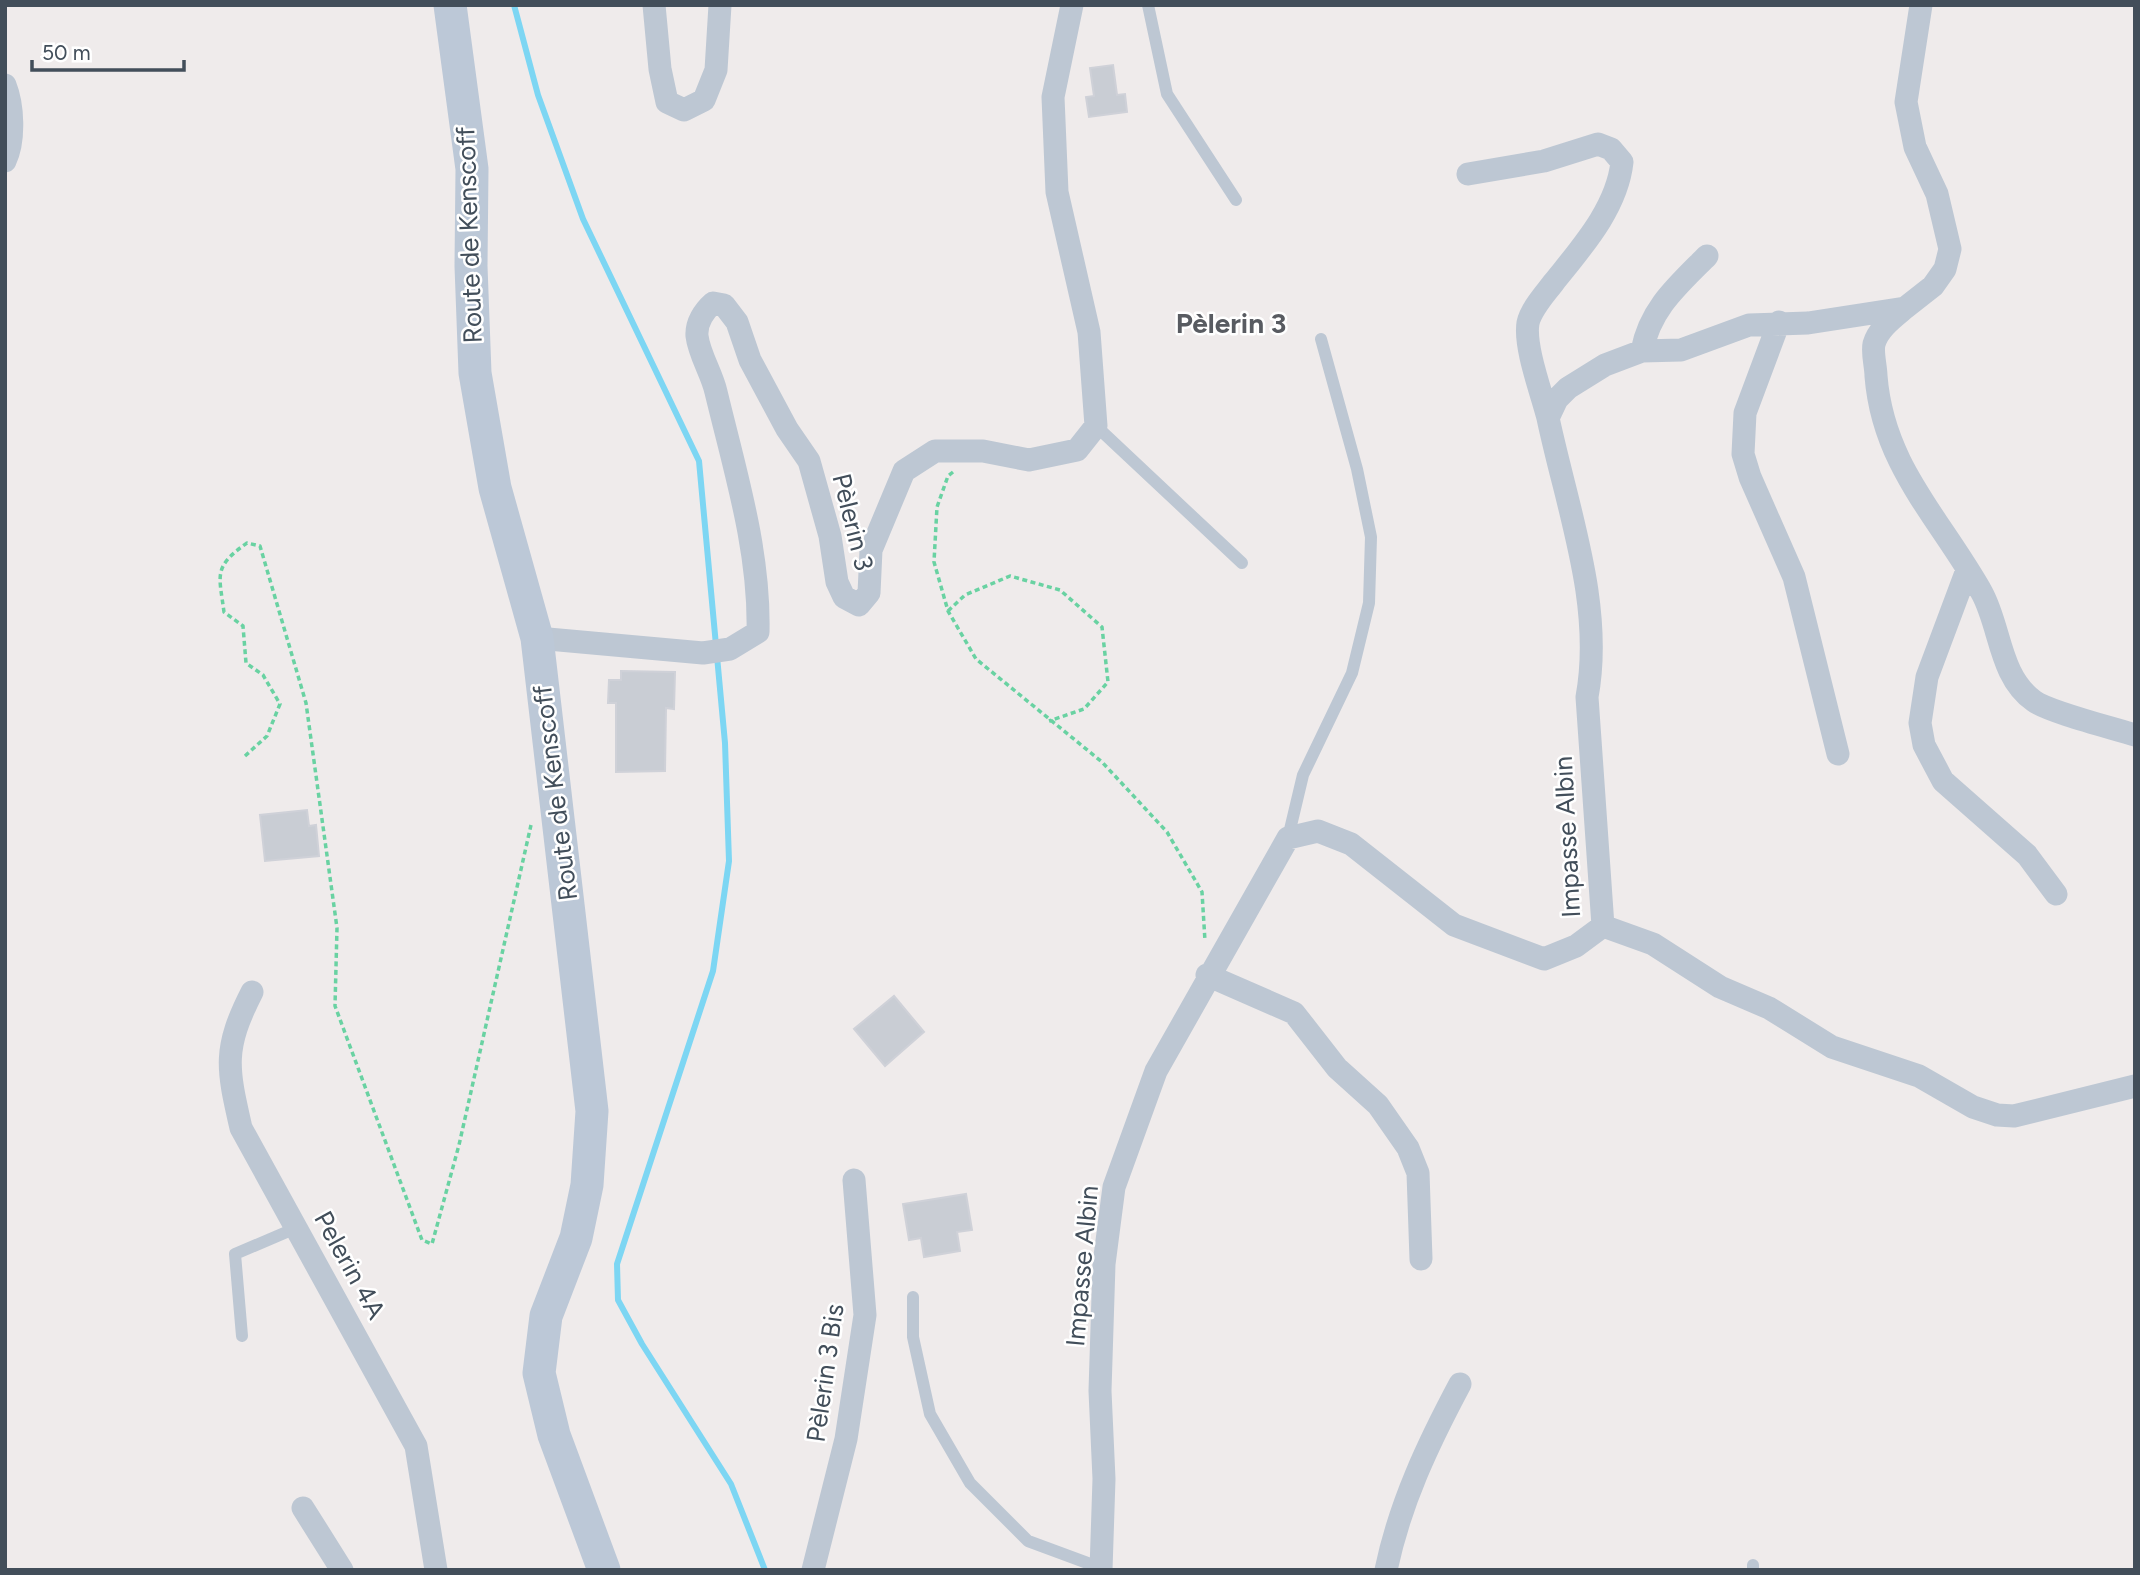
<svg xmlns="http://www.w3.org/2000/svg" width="2140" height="1575" font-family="Figtree,sans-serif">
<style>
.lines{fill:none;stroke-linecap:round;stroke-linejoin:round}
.stream{stroke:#7dd6f3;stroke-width:6}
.building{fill:#c9cdd4;stroke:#cfd1d8;stroke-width:2}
.path{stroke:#69d2a2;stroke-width:3.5;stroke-dasharray:5 3.5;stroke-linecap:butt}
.lane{stroke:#bdc7d3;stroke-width:12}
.street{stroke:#bdc7d3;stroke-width:23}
.secondary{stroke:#bcc8d7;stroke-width:33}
.labels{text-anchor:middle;stroke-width:5;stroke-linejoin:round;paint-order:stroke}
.street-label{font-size:26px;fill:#424e5a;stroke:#fff}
.neighbourhood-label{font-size:28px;font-weight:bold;fill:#585b61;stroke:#fff}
</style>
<rect width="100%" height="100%" fill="#efebeb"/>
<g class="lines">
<!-- stream -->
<path class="stream" d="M514 5 538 95 583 219 699 461 725 743 729 861 713 971 617 1264 618 1300 642 1344 731 1484 765 1570"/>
</g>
<!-- building -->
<path class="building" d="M1113 65 1117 95 1125 94 1127 112 1089 117 1086 97 1094 96 1090 68Z
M621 671 675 672 674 709 666 708 665 771 616 772V703H608L609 680H621Z
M307 810 309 826 316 825 319 856 265 861 260 815Z
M894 996 924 1032 885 1066 854 1029Z
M966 1194 972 1230 957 1232 960 1251 924 1257 921 1238 909 1240 903 1204Z"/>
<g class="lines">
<!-- path -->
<path class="path" d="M953 472 948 476 937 507 934 562 948 611 976 659 1102 762 1167 832 1202 892 1205 941
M948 611 965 595 1010 576 1060 590 1102 627 1108 682 1084 709 1049 721
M245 756 267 736 280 704 263 675 246 663 243 626 224 612C219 574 213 567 247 543L260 546 306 703 337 928 335 1006 422 1240 432 1244 459 1145 531 825"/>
<!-- lane -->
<path class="lane" d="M1148 5 1167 94 1236 200
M1096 426 1242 563
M1288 838 1303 775 1352 673 1369 603 1371 537 1357 469 1321 339
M913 1297V1337L930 1414 970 1483 1028 1541 1101 1568
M242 1336 235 1254 296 1228
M1753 1570V1565"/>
<!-- street -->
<path class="street" d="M654 5 660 69 667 102 684 110 704 100 716 70 720 5
M5 85C13 105 15 140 5 161
M1468 174 1544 161 1598 144 1611 149 1622 162C1617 208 1582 247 1554 282 1545 294 1531 309 1528 323 1524 347 1542 394 1548 418
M1905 308C1893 318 1878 329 1874 344 1872 353 1876 367 1876 376 1883 466 1940 518 1982 593 2001 628 1999 676 2034 701 2049 712 2113 728 2135 735
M1779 322 1745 413 1743 454 1750 477 1794 577 1838 754
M1642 351C1650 309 1677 286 1707 256
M1967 570 1927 677 1920 723 1924 745 1943 781 2027 855 2056 894
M537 638 703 653 730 649 758 632C760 551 735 471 716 392 712 374 699 354 697 336 696 323 704 311 713 303L724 305 737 322 750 360 787 429 809 461 830 536 837 582 844 597 859 605 869 593 871 550 904 471 935 451H983L1029 460 1077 450 1096 426 1089 332 1057 192 1053 97 1072 5
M1603 926 1653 944 1720 987 1769 1008 1832 1047 1919 1076 1973 1107 1997 1115 2014 1116 2135 1086
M1207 975 1294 1013 1337 1068 1378 1105 1408 1148 1418 1173 1421 1259
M252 992C223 1049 227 1067 241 1128L416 1446 436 1570
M303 1508 342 1570
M813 1570 846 1439 865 1315 854 1180
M1101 1570 1104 1479 1100 1391 1104 1264 1114 1187 1156 1071 1288 838 1318 831 1351 844 1454 925 1544 959 1576 946 1603 926 1587 697C1604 605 1567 508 1548 418L1557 399 1568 388 1605 365 1642 351 1681 350 1749 325 1808 323 1905 308 1933 286 1945 269 1950 249 1937 194 1915 147 1906 102 1921 5
M1386 1570C1400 1503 1428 1444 1460 1384"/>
<!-- secondary -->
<path class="secondary" d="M450 5 472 169 471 266 475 373 495 488 537 638 592 1111 587 1185 576 1238 546 1316 539 1373 554 1435 604 1570"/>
</g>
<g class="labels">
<!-- street labels -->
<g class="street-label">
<text transform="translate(469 235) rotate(-92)" y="9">Route de Kenscoff</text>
<text transform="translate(853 522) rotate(76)" y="9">Pèlerin 3</text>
<text transform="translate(555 793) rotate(-97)" y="9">Route de Kenscoff</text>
<text transform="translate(1567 837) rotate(-93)" y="9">Impasse Albin</text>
<text transform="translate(350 1265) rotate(61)" y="9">Pelerin 4A</text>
<text transform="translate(1082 1266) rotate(-85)" y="9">Impasse Albin</text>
<text transform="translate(825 1373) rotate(-82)" y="9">Pèlerin 3 Bis</text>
</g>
<!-- neighbourhood labels -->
<g class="neighbourhood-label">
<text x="1231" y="333">Pèlerin 3</text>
</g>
</g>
<!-- border -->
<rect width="2140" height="1575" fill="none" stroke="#424e5a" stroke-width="14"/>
<!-- scale -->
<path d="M32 60v10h152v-10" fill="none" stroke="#424e5a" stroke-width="3.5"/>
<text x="42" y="60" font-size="21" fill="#424e5a" stroke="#ffffff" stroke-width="5" paint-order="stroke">50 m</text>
</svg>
